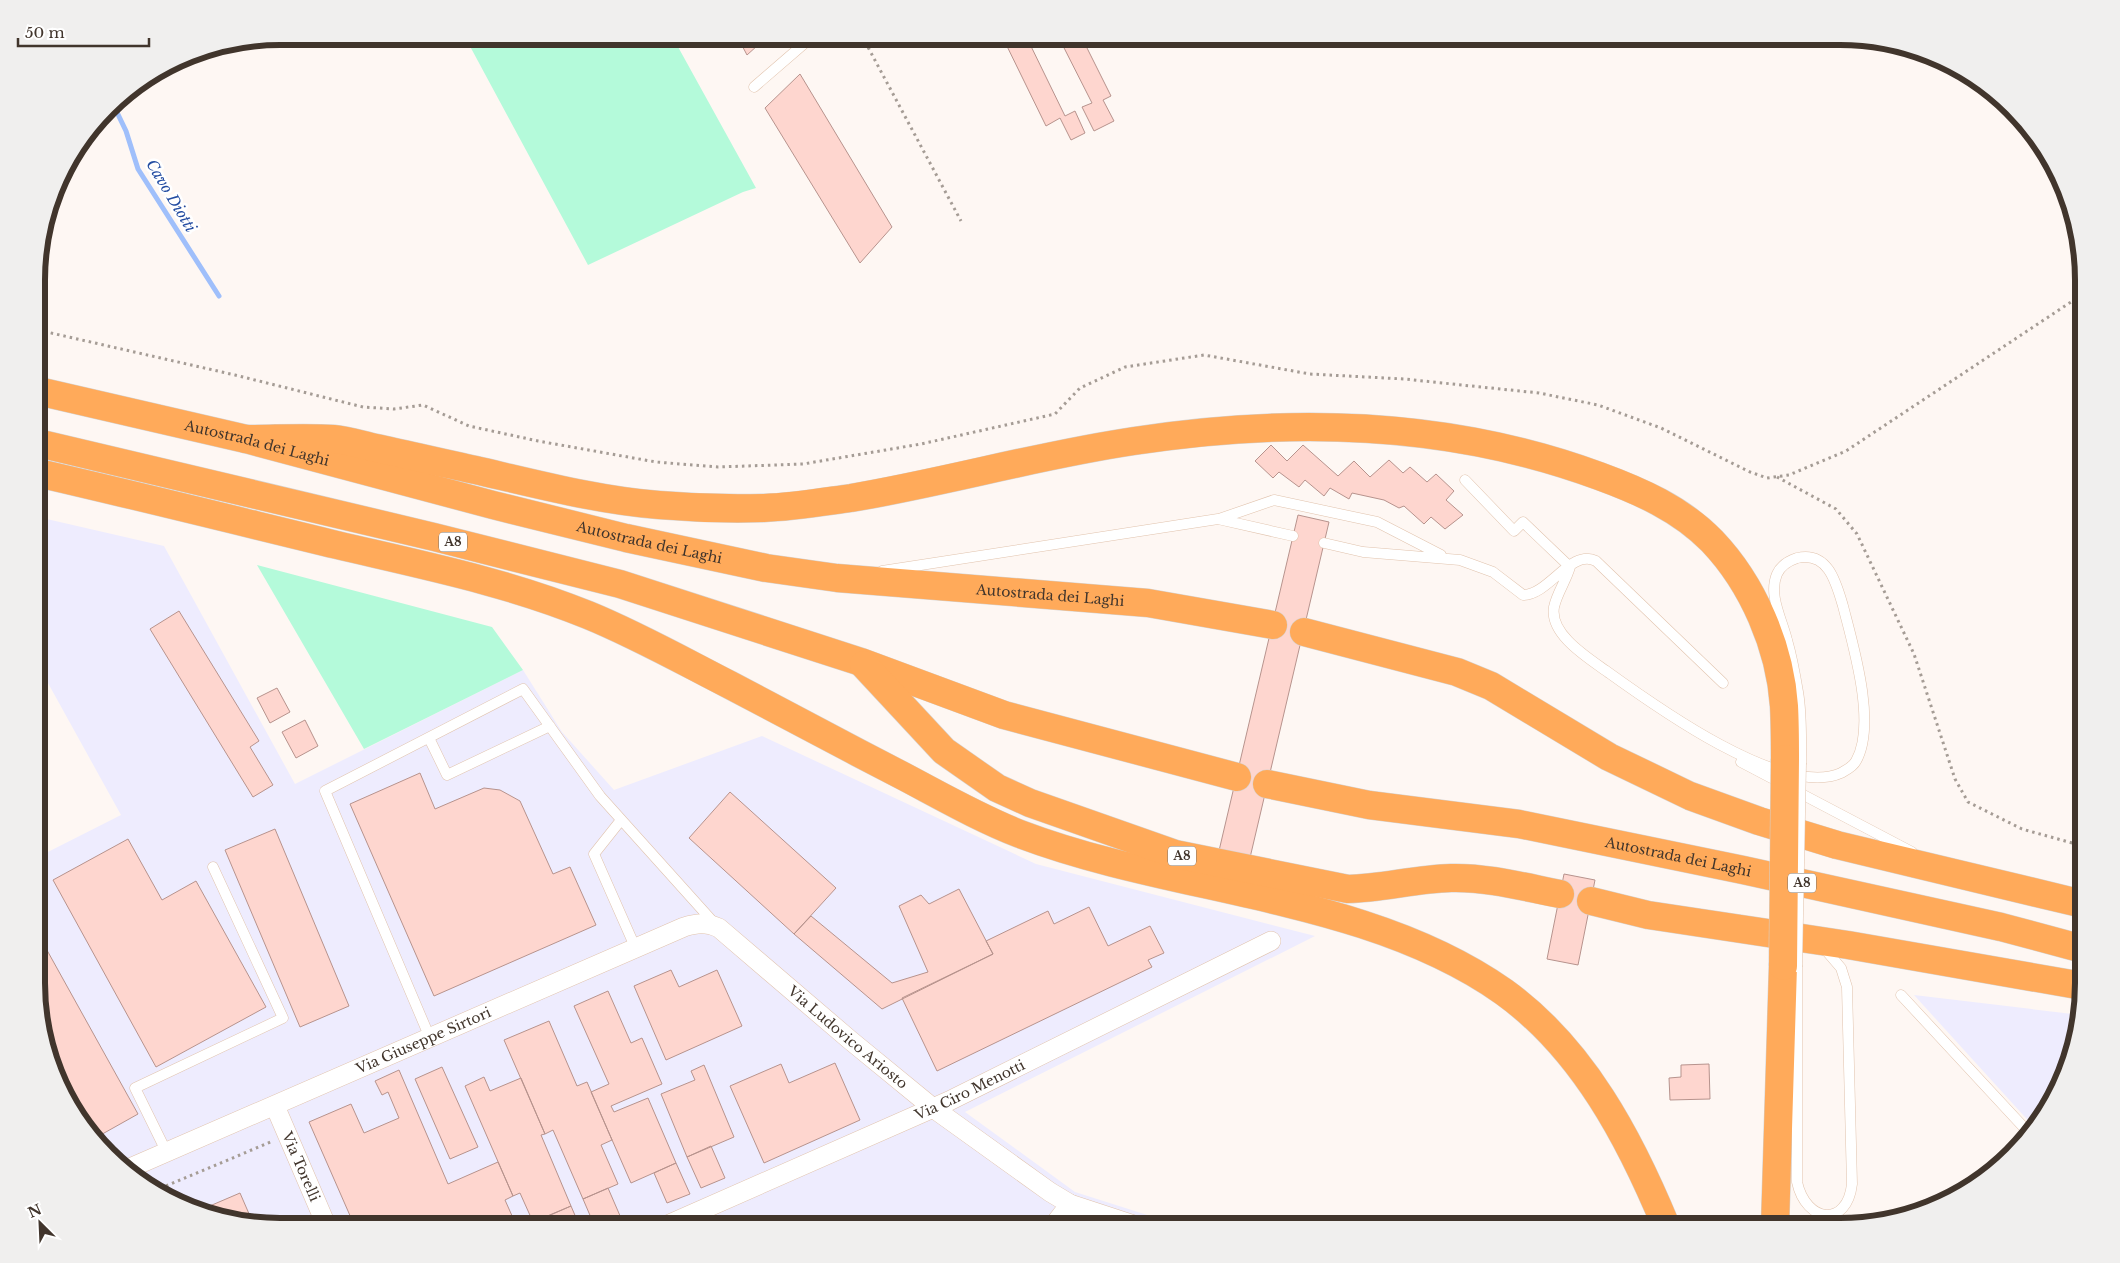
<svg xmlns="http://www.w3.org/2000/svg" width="2120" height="1263" font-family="'Libre Baskerville',serif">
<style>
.industrial{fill:#eeecfe}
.green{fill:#b4fada}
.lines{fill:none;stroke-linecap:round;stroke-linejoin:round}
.stream{stroke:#9fbffb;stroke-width:5}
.building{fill:#fed6cf;stroke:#b7938d}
.service-casing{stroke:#e1c3ad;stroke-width:11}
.minor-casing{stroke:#e1c3ad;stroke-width:20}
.motorway-casing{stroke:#d5d3d1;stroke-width:29}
.path{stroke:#a59c95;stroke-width:3;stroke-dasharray:2.5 4;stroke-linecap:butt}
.service{stroke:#fff;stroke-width:10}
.minor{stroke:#fff;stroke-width:19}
.motorway{stroke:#ffaa5a;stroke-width:28}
.service-bridge-casing{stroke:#e1c3ad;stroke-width:11;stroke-linecap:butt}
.motorway-bridge-casing{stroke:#d5d3d1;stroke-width:29;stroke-linecap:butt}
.service-bridge{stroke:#fff;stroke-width:10}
.motorway-bridge{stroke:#ffaa5a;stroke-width:28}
.labels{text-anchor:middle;stroke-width:5;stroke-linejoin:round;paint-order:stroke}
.shield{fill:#fff;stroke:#7a726b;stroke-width:1}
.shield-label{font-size:12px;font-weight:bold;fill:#41352c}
.street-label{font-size:14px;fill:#41352c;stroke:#fff}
.water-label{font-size:15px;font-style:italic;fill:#234ca1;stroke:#fff}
.rim{fill:none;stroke:#41352c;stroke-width:6}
</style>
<rect width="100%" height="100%" fill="#fef7f3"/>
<!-- industrial -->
<path class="industrial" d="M38 517 164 546 295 784 523 670 562 732 614 790 762 736 1036 864 1315 936 965 1112 1075 1192 1163 1220 1167 1226 279 1227 216 1218 158 1194 77 1118 38 1015V857L121 815 38 665Z
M1914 995 2081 1015 2075 1047 2051 1105 2034 1127Z"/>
<!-- green -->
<path class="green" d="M672 36 756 188 743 192 588 265 465 37Z
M257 565 492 627 523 670 364 749Z"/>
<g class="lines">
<!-- stream -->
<path class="stream" d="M113 104 126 131 138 169 219 296"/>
</g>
<!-- building -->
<path class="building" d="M737 36H768L747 55Z
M1002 36H1026L1065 116 1075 111 1085 133 1071 140 1060 118 1046 126Z
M1058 36H1081L1111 96 1103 100 1114 121 1094 131 1082 107 1092 103Z
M800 74 892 227 860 263 765 108Z
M1271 445 1287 461 1303 445 1338 476 1354 461 1370 477 1389 460 1403 473 1410 467 1427 482 1436 474 1454 491 1446 500 1463 515 1445 529 1431 517 1424 524 1404 506 1399 508 1384 500 1352 493 1349 499 1330 488 1324 496 1305 480 1299 487 1279 472 1273 478 1255 461Z
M1298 515 1329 522 1249 862 1218 855Z
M179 611 259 741 250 747 273 785 253 797 150 629Z
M277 688 290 712 270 723 257 698Z
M305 720 318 746 296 758 282 732Z
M420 773 435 809 484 788 500 790 520 801 553 874 570 867 596 925 434 996 350 804Z
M730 792 836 888 794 934 689 838Z
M275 829 349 1006 300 1027 225 850Z
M128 839 162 900 196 881 266 1007 156 1067 53 880Z
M1564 874 1595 880 1578 965 1547 959Z
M959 889 993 954 882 1009 794 934 811 916 892 983 928 972 899 906 921 895 929 904Z
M1089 907 1108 946 1150 926 1164 953 1148 960 1152 967 937 1071 902 998 993 954 986 941 1048 911 1054 924Z
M38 934 138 1114 97 1137 77 1118 38 1015Z
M671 970 679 987 717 970 742 1026 666 1060 634 986Z
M608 991 631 1043 642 1038 662 1084 611 1106 614 1112 648 1098 676 1163 631 1183 591 1092 609 1084 574 1006Z
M549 1021 577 1086 587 1082 612 1140 601 1145 618 1184 583 1199 553 1130 545 1134 504 1040Z
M835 1063 860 1120 764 1163 730 1086 781 1064 789 1083Z
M1709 1064 1710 1099 1670 1100 1669 1078 1681 1077V1065Z
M704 1065 734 1137 687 1157 661 1094 695 1080 691 1071Z
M442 1067 478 1147 450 1159 415 1079Z
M399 1070 448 1184 498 1162 513 1196 505 1200 517 1227H355L309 1122 351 1104 364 1133 399 1118 388 1092 382 1095 375 1081Z
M484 1077 490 1091 521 1078 545 1134 541 1135 571 1206 533 1222 520 1193 513 1196 465 1086Z
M711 1146 725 1178 701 1188 687 1157Z
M676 1163 690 1194 667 1203 654 1173Z
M608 1188 624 1225 620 1227H595L583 1199Z
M240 1193 253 1223 216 1218 198 1211Z
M571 1206 580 1227H551L546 1217Z"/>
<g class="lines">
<defs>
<path id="service" d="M754 87 813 36
M1465 480 1514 531 1523 522 1570 567
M1219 519 1274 500 1377 522 1441 555
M1324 543 1363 552 1460 560 1493 572 1523 595C1549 595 1571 548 1596 561L1723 683
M1570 567C1566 581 1557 593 1554 607 1549 635 1590 659 1609 673
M882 571 1218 519 1293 536
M1605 670C1652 704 1783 799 1841 773 1846 770 1853 767 1856 761 1877 724 1853 645 1843 606 1836 582 1828 551 1797 558 1788 561 1781 565 1777 574 1768 595 1782 619 1787 640 1792 657 1795 674 1798 692 1802 715 1801 739 1801 763
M429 738 447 775 550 726
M1741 762 1781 783
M1794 790 1912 852
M621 820 594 854 636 949
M1797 967V1182C1806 1223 1847 1228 1852 1184L1847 987 1841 968 1823 947
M1901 995 2029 1133
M430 1038 325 791 523 689 600 796 715 924
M167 1153 135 1088 283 1018 213 867"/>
<g id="minor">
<path id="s1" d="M275 1106 327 1227"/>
<path id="s2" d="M130 1168 684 927C697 923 706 922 719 928L850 1040 933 1108 1050 1192 1070 1204 1137 1226"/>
<path d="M1053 1226 1070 1204"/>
<path id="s3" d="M663 1227 949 1101 1271 941"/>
</g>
<g id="motorway">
<path id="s4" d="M38 391 246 439 493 505 626 538 766 568 837 578 1148 603 1273 625"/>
<path d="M246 439C275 439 305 437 334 439 348 440 362 445 376 448 405 454 433 461 462 467 526 481 593 500 659 505 694 508 729 509 764 508 793 507 822 502 851 498 946 482 1039 455 1134 441 1290 417 1450 421 1599 476 1640 491 1681 509 1712 541 1753 584 1780 647 1784 706 1785 724 1785 741 1785 759"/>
<path d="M38 443 434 537 620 584 861 662 1004 715 1237 777"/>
<path d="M38 473C138 496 238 521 337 545 422 565 507 582 588 615 637 635 683 661 730 685 787 715 845 746 903 776 941 796 979 818 1020 834 1175 893 1367 895 1504 992 1583 1049 1630 1139 1666 1226"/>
<path d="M1304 632 1457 672 1491 686 1609 757 1690 796 1759 821 1837 845 2083 904"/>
<path d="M864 665 944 751 997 788 1030 803 1175 854 1348 889C1382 888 1416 879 1451 878 1487 877 1524 887 1560 894"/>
<path id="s5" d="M1267 784 1369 805 1519 824 1743 870 2001 927 2083 949"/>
<path d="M1591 901 1648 915 1848 945 2083 986"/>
<path d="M1775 1226 1783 966"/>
</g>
</defs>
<!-- service casing -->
<use href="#service" class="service-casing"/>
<!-- minor casing -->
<use href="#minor" class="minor-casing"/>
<!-- motorway casing -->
<use href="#motorway" class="motorway-casing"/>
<!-- path -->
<path class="path" d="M435 36 441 46 461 36
M862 36 961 221
M38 330 235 375 363 407 394 409 423 405 469 426 538 441 656 462 718 467 803 464 921 444 1055 414 1080 388 1125 367 1204 355 1310 374 1404 379 1539 393 1598 405 1661 428 1750 472 1767 478 1789 475 1846 451 2083 294
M1777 477 1836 509 1857 534 1914 654 1955 779 1968 802 2022 829 2083 846
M154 1191 273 1141"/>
<!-- service -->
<use href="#service" class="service"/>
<!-- minor -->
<use href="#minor" class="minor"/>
<!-- motorway -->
<use href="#motorway" class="motorway"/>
<defs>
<path id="service-bridge" d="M1797 967 1801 763"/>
<path id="motorway-bridge" d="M1783 966 1785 759"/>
</defs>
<!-- service-bridge casing -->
<use href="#service-bridge" class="service-bridge-casing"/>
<!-- motorway-bridge casing -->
<use href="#motorway-bridge" class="motorway-bridge-casing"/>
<!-- service-bridge -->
<use href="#service-bridge" class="service-bridge"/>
<!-- motorway-bridge -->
<use href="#motorway-bridge" class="motorway-bridge"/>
</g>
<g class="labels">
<!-- shield labels -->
<g class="shield">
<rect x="439" y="532.5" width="28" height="19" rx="4"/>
<rect x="1168" y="846.5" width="28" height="19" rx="4"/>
<rect x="1788" y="873.5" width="28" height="19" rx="4"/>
</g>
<g class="shield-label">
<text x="453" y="546">A8</text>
<text x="1182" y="860">A8</text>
<text x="1802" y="887">A8</text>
</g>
<!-- street labels -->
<g class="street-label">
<text dy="5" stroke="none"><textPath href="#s4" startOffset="225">Autostrada dei Laghi</textPath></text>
<text dy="5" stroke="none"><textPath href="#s4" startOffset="630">Autostrada dei Laghi</textPath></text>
<text dy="5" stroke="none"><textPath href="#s4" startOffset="1035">Autostrada dei Laghi</textPath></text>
<text dy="5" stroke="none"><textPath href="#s5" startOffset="418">Autostrada dei Laghi</textPath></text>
<text dy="5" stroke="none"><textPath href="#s2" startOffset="809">Via Ludovico Ariosto</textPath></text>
<text dy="5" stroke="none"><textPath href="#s2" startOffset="320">Via Giuseppe Sirtori</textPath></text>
<text dy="5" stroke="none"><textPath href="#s3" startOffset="336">Via Ciro Menotti</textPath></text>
<text dy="5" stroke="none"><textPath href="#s1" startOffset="66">Via Torelli</textPath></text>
</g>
<!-- water labels -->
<g class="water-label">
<text transform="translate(171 196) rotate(59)" y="5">Cavo Diotti</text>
</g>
</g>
<!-- crop -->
<path d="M0 0H2120V1263H0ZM280 45H1840A235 235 0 0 1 2075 280V983A235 235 0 0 1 1840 1218H280A235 235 0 0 1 45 983V280A235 235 0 0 1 280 45Z" fill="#f0efee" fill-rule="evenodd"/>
<path class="rim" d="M280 45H1840A235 235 0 0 1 2075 280V983A235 235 0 0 1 1840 1218H280A235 235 0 0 1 45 983V280A235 235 0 0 1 280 45Z"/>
<!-- north arrow -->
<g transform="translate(40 1223) rotate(336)" stroke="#ffffff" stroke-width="4" paint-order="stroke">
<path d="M0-4L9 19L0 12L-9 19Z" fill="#41352c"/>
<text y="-8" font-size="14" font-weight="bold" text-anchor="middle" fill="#41352c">N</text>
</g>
<!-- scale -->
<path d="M18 38v8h131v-8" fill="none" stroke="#41352c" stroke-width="2.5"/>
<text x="25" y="38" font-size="15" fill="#41352c" stroke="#ffffff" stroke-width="4" paint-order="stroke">50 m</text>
</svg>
